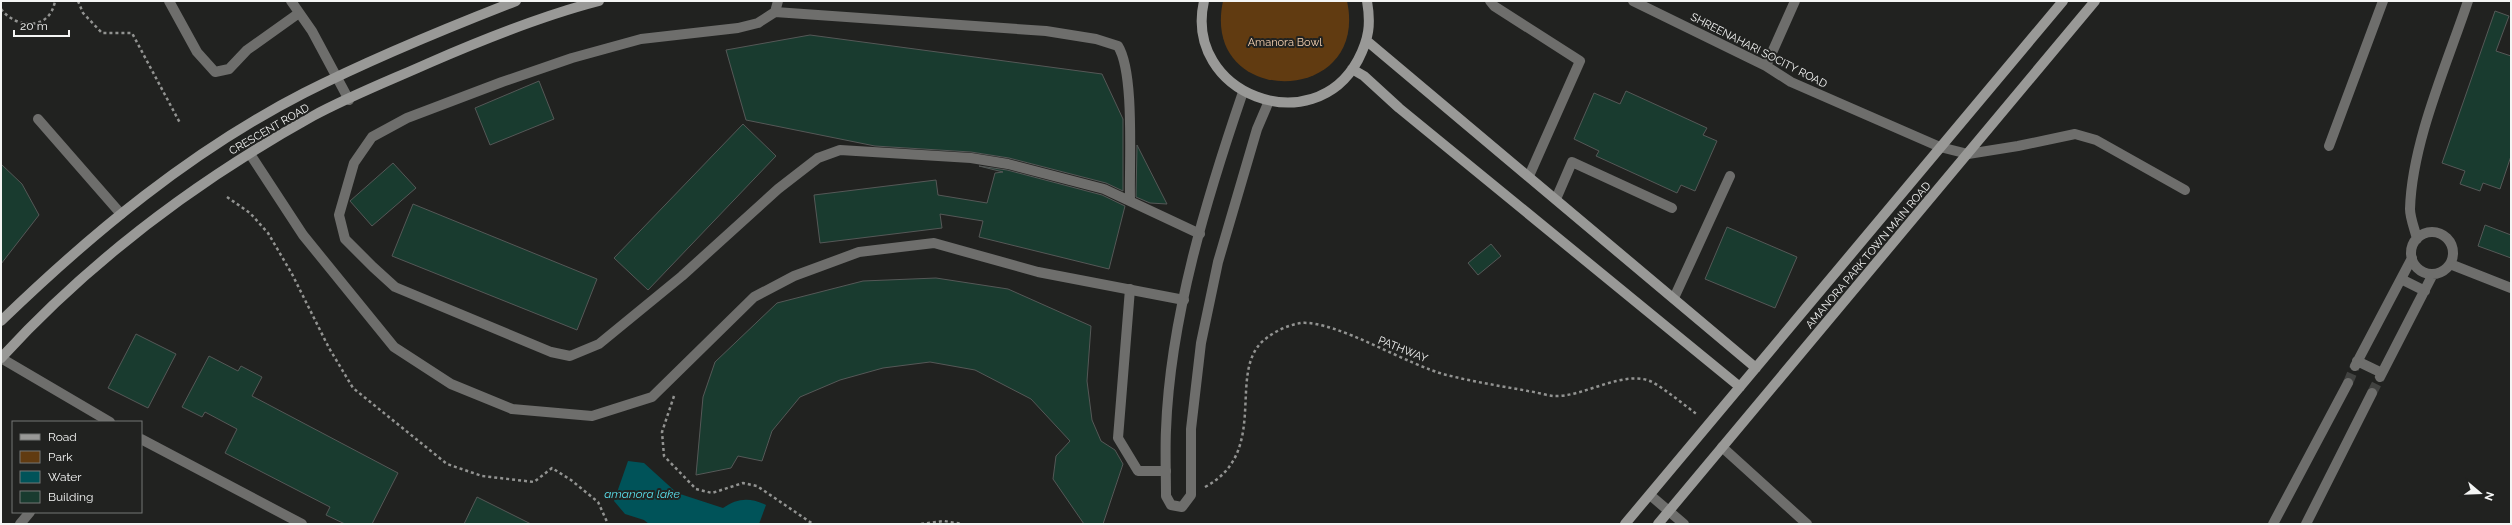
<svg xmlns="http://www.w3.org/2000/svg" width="2512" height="525" font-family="Raleway,sans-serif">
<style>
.green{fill:#613b11}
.water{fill:#005359}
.building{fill:#193b2f;stroke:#555857}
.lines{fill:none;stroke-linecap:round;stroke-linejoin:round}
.minor-tunnel{stroke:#414240;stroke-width:10;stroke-dasharray:10 5;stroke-linecap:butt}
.path{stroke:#929391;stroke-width:2.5;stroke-dasharray:3 3;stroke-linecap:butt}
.service{stroke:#6e6e6c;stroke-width:10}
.minor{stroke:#6e6e6c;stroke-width:10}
.tertiary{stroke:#6e6e6c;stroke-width:10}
.secondary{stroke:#999997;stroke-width:10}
.labels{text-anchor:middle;stroke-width:4;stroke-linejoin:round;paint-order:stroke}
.park-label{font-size:11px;fill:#f6d2b2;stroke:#212220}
.street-label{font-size:11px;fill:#f4f5f4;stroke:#212220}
.water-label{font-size:12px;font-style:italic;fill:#59deea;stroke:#212220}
</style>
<rect width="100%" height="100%" fill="#212220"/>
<!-- green -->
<path class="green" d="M1223 1H1347C1370 107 1200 109 1223 1Z"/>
<!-- water -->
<path class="water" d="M628 461 644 463 677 493 723 508C737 498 750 497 766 505L759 524H649L644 520 625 514 614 501Z"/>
<!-- building -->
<path class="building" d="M2495 11 2509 16 2496 51 2511 56V156L2500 189 2483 183 2480 191 2460 184 2465 171 2442 163Z
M810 35 1102 74 1123 119V191L1106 183 1009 158 971 152 875 146 746 120 726 50Z
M539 81 554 119 490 145 475 108Z
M1626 91 1707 128 1703 135 1717 141 1695 191 1681 185 1677 193 1596 156 1599 151 1574 139 1594 93 1620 104Z
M743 124 776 156 648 290 614 258Z
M1137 145 1167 204 1150 203 1136 197Z
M393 163 416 188 372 226 350 201Z
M1 164 22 184 39 215 1 264Z
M979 166 1007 170 1102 195 1125 206 1109 269 979 237 983 221 940 214 942 228 820 243 814 195 936 180 938 195 987 203 995 173 1003 172Z
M413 204 597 279 577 330 392 256Z
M2485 225 2511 235V258L2478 246Z
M1727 227 1797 257 1775 308 1705 279Z
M1491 244 1501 256 1478 275 1468 263Z
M936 278 1008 289 1091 326 1087 381 1092 420 1101 441 1115 450 1123 464 1103 524H1084L1053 479 1056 456 1070 441 1031 399 975 370 930 362 883 368 840 380 800 397 772 431 762 461 738 456 731 468 696 475 703 397 715 362 777 303 863 281Z
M136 334 176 354 148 408 108 388Z
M209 356 238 371 241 366 262 377 252 396 398 473 372 524H345L326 515 330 507 225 453 237 429 205 412 202 417 182 407Z
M477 497 531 524H464Z"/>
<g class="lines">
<!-- minor-tunnel -->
<path class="minor-tunnel" d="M2348 383 2355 366
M2372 393 2380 377"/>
<!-- path -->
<path class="path" d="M78 1 83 13 102 33H132L180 123
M1 9C16 29 50 31 55 1
M227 197 250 213 268 233 292 274 329 348 353 388 447 464 482 476 534 482 552 468 571 480 598 502 608 524
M674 396 662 432 664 456 696 489 712 493 743 483 757 486 813 524
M1205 487C1271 452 1226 372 1264 340 1275 331 1288 325 1301 323 1336 320 1409 366 1447 375 1474 382 1501 386 1528 391 1536 392 1545 395 1553 396 1584 398 1626 367 1654 383 1669 392 1684 405 1698 415
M921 524 944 521 962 524"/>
<!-- service -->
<path class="service" d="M778 1 775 12 758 23 738 28 641 39 572 58 502 82 407 118 372 137 354 163 339 215 345 239 373 267 395 287 551 352 570 356 599 344 682 276 778 189 818 158 840 150 971 158 1008 164 1104 189 1200 234
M775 12 1046 31 1096 39 1118 46C1135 73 1129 164 1130 199
M38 119 121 214
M1968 154 2018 146 2075 134 2096 140 2185 190
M1556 199 1572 162 1672 208
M1130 289 1118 438 1138 471H1166
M1674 298 1730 176
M1 358 110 422
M141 439 302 524
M20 524 30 512"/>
<!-- minor -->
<path class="minor" d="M169 1 197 52 215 72 229 69 247 50 299 13
M291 1 312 31 349 100
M1490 1 1494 6 1580 61 1529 176
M1633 1 1766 66 1791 82 1940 147 1968 154
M1766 66 1795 1
M2329 146 2383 1
M250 154 303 235 394 347 451 384 512 409 592 416 652 397 754 297 794 276 859 252 934 243 1038 272 1184 300
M2411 253a21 21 0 1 1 42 0a21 21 0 1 1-42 0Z
M2417 239C2415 230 2410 218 2410 209 2412 142 2447 64 2468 1
M2450 264 2511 288
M2401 279 2425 291
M2357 361 2382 373
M2355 366 2412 258
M2380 377 2433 274
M1722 447 1807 524
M1650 495 1684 524
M2273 524 2348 383
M2306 524 2372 393"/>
<!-- tertiary -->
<path class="tertiary" d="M1243 92C1207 197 1170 318 1166 430 1165 452 1166 474 1166 496L1171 505 1182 507 1191 495V429L1201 343 1218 262 1257 129 1269 101"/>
<!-- secondary -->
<path class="secondary" d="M1204 1C1183 94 1313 143 1358 60 1369 39 1371 24 1367 1
M1367 41 1756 368
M1352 69 1364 76 1399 108 1740 387
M1 321C92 233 191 151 304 93 373 58 444 29 516 1
M1 358C90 261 198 180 313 116 350 96 391 80 429 63 484 39 541 16 599 1
M1625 524 2063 1
M1658 524 2095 1"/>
</g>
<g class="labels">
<!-- park labels -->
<g class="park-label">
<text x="1285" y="46">Amanora Bowl</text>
</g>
<!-- street labels -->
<g class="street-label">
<text transform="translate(1759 50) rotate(27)" y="4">SHREENAHARI SOCITY ROAD</text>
<text transform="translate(269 129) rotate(-30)" y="4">CRESCENT ROAD</text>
<text transform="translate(1868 255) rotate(-50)" y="4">AMANORA PARK TOWN MAIN ROAD</text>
<text transform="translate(1403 349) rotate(22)" y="4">PATHWAY</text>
</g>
<!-- water labels -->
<g class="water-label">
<text x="642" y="498">amanora lake</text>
</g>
</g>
<!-- border -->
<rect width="2512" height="525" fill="none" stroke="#f4f5f4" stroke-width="4"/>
<!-- legend -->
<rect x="12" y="421" width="130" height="92" fill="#212220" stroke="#757675"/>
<rect x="20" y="434" width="20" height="6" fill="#999997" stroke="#757675"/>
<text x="48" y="441" font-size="12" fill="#f4f5f4">Road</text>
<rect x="20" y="451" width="20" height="12" fill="#613b11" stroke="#757675"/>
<text x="48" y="461" font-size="12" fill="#f4f5f4">Park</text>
<rect x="20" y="471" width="20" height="12" fill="#005359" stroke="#757675"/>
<text x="48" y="481" font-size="12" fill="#f4f5f4">Water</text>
<rect x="20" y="491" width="20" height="12" fill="#193b2f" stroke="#757675"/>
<text x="48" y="501" font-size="12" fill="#f4f5f4">Building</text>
<!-- north arrow -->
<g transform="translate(2480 493) rotate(109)" stroke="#212220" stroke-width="3" paint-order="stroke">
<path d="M0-3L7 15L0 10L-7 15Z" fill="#f4f5f4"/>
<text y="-6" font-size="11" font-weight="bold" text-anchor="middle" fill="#f4f5f4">N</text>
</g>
<!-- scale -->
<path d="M14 30v6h55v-6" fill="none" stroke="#f4f5f4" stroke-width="2"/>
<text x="20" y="30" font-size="12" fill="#f4f5f4" stroke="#212220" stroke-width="3" paint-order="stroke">20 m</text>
</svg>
